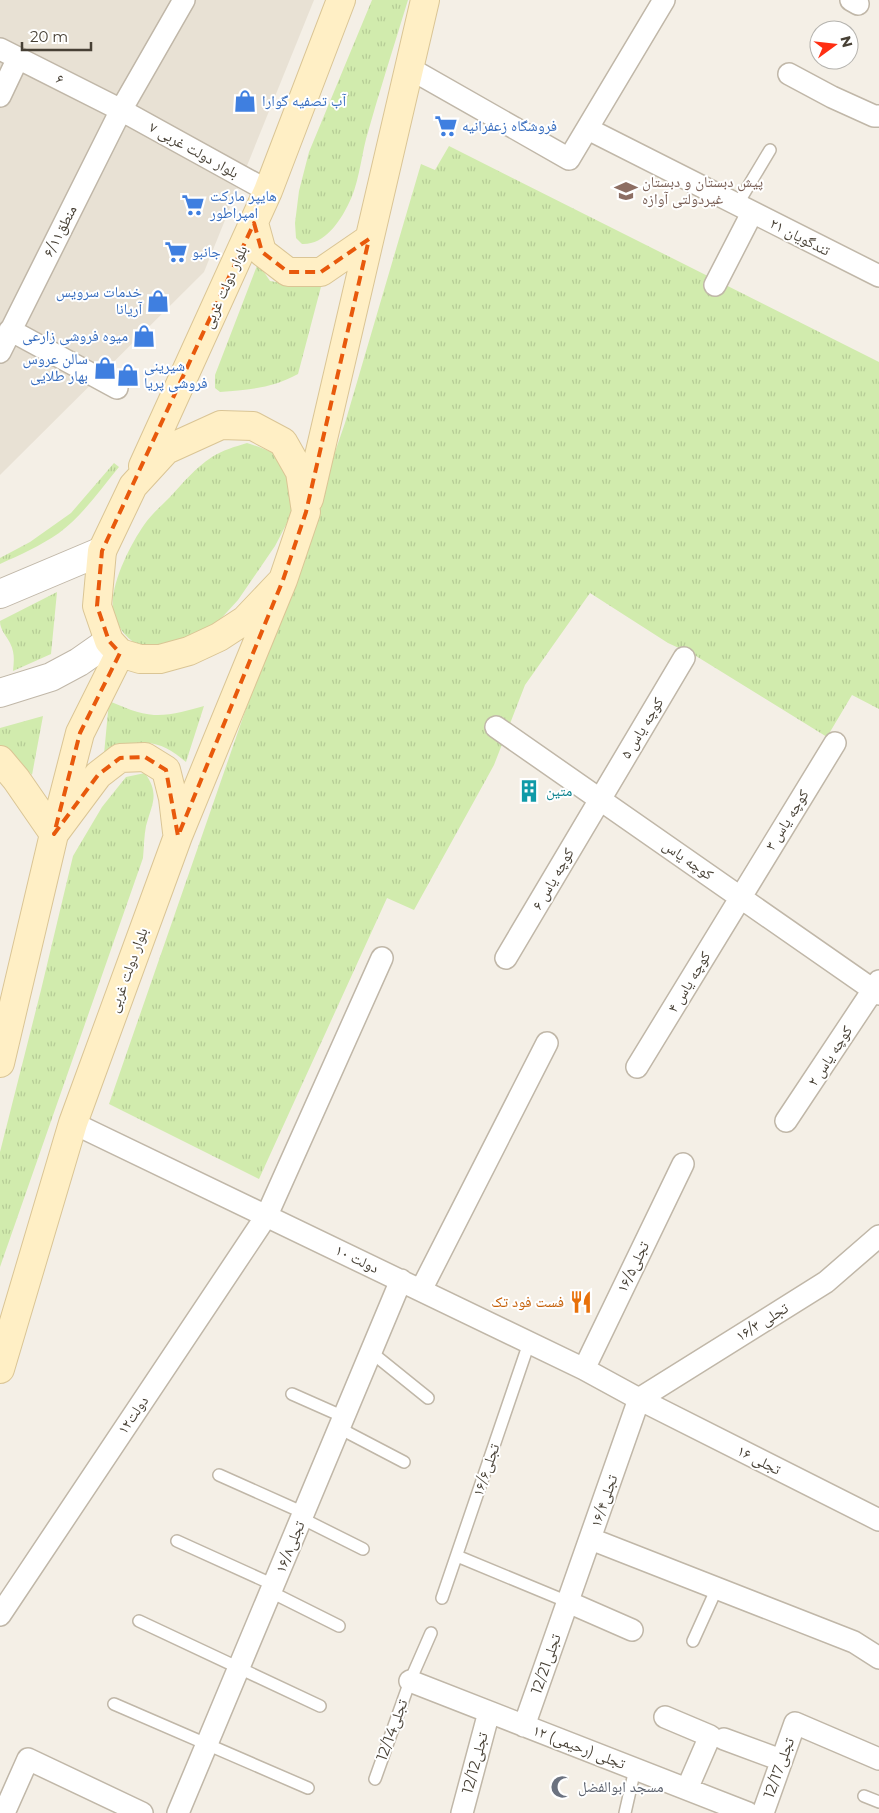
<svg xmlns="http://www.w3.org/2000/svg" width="879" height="1813" font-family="Montserrat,'Noto Naskh Arabic',sans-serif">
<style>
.residential{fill:#e8e1d4}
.grass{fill:url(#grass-tufts)}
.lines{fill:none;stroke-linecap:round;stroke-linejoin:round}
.service-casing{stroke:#c0b7a8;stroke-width:14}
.minor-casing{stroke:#c0b7a8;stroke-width:24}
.tertiary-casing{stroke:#c0b7a8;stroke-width:30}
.secondary-casing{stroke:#dac595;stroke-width:30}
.service{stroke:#fff;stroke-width:11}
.minor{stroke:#fff;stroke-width:21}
.tertiary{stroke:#fff;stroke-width:28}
.secondary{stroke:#ffefc5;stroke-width:28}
.marked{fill:none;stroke:#e8590c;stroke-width:4;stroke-dasharray:10 6;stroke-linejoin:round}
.labels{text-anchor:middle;stroke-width:4;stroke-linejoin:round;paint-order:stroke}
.street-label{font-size:15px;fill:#474035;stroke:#fff}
.shop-label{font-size:15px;fill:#366cbe;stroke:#fff;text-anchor:start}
.education-label{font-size:15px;fill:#785e54;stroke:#fff;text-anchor:start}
.culture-label{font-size:15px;fill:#0d838f;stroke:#fff;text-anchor:start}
.food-label{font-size:15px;fill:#c56008;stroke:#fff;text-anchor:end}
.worship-label{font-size:15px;fill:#5b616d;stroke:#fff;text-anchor:start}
</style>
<defs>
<pattern id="grass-tufts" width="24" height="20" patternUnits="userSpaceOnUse" patternTransform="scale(1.25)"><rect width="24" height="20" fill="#d1ebad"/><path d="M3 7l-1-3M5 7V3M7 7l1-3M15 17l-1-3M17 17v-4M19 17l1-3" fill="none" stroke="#b5cb95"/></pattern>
</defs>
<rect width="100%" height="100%" fill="#f4efe6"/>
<!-- residential -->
<path class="residential" d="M0 0H314L204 272 0 475Z"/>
<!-- grass -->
<path class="grass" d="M372 0H408C394 46 379 92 366 139 361 159 358 187 348 205 339 223 324 245 302 244L296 238 295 223 299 191 309 152Z
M449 146 879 362V709L852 695 827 737 696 656 668 643 590 593 525 685 494 765 414 910 387 898 259 1179 109 1104 345 423 421 164 435 170Z
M258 263 270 281 293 285 322 283 298 374C273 388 248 390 220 392L215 388V375Z
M247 443C263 448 274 452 287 463L294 505 287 523 275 546 238 600 217 623 196 640 142 648C129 640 118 630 114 614 107 590 130 545 144 525 151 515 161 506 170 497 183 483 195 468 212 457 223 450 234 447 247 443Z
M114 463 119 467C100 490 83 515 59 533 40 546 20 555 0 564V558L30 542 71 513Z
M57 592 51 654 13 671C14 661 15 653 10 643 6 635 0 630 0 621Z
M109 701C123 707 139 714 154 715 170 716 189 710 204 706L186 762C168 747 152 738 129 746 120 749 111 759 103 765Z
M43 716 32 775 12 754 0 747V728Z
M145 773C160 795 152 803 146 826 144 836 144 847 143 858L0 1267V1152L41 990 73 856 102 807 126 777Z"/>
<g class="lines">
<defs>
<path id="service" d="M737 205 770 150
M371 1352 428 1398
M292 1394 344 1417
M339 1428 404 1462
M219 1475 304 1513
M301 1518 363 1549
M177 1541 274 1585
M457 1556 568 1602
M271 1592 339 1626
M442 1598 529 1343
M139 1621 320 1706
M693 1641 717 1588
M114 1704 308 1788
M375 1779 410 1681 431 1633
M864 1796 879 1802
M625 1813 635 1769"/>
<path id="minor" d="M851 0 858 4
M0 49 121 110 268 191
M409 68 569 159 664 0
M789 74 832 97 874 116H879
M0 96 18 58
M588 129 879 276
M715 285 752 213
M10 330 117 388
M0 352 121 110 184 0
M496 727 879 994
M506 958 684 658
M637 1067 835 743
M786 1121 879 981
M73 1123 584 1369 639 1399 879 1520
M421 1290 547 1043
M584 1369 683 1164
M639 1399 826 1282 879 1236
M591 1539 854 1642 879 1658
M568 1602 632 1630
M0 1615 267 1215 382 958
M410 1681 748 1813
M665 1717 710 1736 687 1789
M524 1726 639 1399
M724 1739 781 1760
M4 1813 28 1759 142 1813
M178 1813 401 1280
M462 1813 489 1712
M763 1813 795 1723 879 1759"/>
<path id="tertiary" d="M0 594 102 551
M0 693 51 677 79 662 109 641"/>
<path id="secondary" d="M254 223 262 252 288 272H321L369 239
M221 425 253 426 283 442 300 472 306 512 283 580 245 620 219 637 189 651 160 659H140L120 653 109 641 97 606 102 551 133 486 166 450Z
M143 466 268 191 341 0
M309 499 425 0
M0 760 16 779 54 834 98 775 120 758 145 757 166 770 173 798 177 832
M0 1063 54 834 80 733 120 653
M0 1369 73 1123 178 836 283 580"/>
</defs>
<!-- service casing -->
<use href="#service" class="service-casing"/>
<!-- minor casing -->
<use href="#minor" class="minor-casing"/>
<!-- tertiary casing -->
<use href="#tertiary" class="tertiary-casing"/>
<!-- secondary casing -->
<use href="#secondary" class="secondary-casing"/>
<!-- service -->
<use href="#service" class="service"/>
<!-- minor -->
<use href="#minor" class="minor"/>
<!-- tertiary -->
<use href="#tertiary" class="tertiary"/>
<!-- secondary -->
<use href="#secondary" class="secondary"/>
</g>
<!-- marked area -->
<path class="marked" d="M254 223 262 252 288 272H321L369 239 306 512 283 580 178 836 166 770 145 757 120 758 98 775 54 834 80 733 120 653 109 641 97 606 102 551Z"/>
<!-- icons -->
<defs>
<symbol id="shop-bare" viewBox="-9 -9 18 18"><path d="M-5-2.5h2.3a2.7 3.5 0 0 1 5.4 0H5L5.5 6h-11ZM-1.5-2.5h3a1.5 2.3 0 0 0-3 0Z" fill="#3f7fe0" stroke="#fff" stroke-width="2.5" paint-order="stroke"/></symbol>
<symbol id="supermarket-bare" viewBox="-9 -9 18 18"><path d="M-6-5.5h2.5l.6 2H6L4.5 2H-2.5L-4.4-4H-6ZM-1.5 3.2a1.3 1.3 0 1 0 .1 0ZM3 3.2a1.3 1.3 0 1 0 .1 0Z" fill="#3f7fe0" stroke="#fff" stroke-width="2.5" paint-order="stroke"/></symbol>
<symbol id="school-bare" viewBox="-9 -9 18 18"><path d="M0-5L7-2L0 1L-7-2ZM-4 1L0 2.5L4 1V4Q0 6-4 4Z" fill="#8d6e63" stroke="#fff" stroke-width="2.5" paint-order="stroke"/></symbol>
<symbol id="building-bare" viewBox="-9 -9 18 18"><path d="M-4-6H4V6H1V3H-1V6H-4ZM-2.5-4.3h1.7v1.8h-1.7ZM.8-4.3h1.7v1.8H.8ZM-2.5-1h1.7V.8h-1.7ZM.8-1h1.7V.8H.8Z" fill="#0f9aa8" stroke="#fff" stroke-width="2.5" paint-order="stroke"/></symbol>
<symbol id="restaurant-bare" viewBox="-9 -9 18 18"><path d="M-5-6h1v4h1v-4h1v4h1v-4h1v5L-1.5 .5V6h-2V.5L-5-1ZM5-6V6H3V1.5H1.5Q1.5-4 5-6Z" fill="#e8710a" stroke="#fff" stroke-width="2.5" paint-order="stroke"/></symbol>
<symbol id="mosque-bare" viewBox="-9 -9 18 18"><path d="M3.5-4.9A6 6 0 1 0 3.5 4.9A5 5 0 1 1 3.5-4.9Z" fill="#6b7280" stroke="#fff" stroke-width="2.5" paint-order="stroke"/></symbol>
</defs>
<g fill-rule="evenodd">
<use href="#shop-bare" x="229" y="85" width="32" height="32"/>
<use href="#supermarket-bare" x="430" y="110" width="32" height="32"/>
<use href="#school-bare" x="610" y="175" width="32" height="32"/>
<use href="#supermarket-bare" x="177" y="189" width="32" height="32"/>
<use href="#supermarket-bare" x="160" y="236" width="32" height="32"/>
<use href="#shop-bare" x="142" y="285" width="32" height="32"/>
<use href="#shop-bare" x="128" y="320" width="32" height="32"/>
<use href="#shop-bare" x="89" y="352" width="32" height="32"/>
<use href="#shop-bare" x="112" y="359" width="32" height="32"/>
<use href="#building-bare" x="513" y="775" width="32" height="32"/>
<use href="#restaurant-bare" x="565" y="1286" width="32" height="32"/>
<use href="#mosque-bare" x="546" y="1771" width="32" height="32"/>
</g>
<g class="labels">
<!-- street labels -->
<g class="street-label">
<text transform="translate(60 79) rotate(27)" y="5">۶</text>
<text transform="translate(194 150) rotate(29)" y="5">بلوار دولت غربی ۷</text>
<text transform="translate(60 231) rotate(-63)" y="5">منطق۶/۱۱</text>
<text transform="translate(800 237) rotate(27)" y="5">۲۱ تندگویان</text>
<text transform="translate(225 287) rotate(-66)" y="5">بلوار دولت غربی</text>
<text transform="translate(642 728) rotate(-59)" y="5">کوچه یاس ۵</text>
<text transform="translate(787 820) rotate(-58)" y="5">کوچه یاس ۳</text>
<text transform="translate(688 860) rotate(35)" y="5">کوچه یاس</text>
<text transform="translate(553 879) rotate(-60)" y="5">کوچه یاس ۶</text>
<text transform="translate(128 970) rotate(-70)" y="5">بلوار دولت غربی</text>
<text transform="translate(689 982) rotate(-59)" y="5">کوچه یاس ۴</text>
<text transform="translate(830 1056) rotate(-57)" y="5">کوچه یاس ۲</text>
<text transform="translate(357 1259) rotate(26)" y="5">۱۰ دولت</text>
<text transform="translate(633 1267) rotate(-64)" y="5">تجلی۱۶/۵</text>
<text transform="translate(762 1322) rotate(-32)" y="5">۱۶/۳ تجلی</text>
<text transform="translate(133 1415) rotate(-56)" y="5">۱۲دولت</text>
<text transform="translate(759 1460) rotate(27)" y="5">۱۶ تجلی</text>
<text transform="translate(486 1470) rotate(-71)" y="5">تجلی۱۶/۶</text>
<text transform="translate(604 1501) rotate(-71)" y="5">تجلی۱۶/۴</text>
<text transform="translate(290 1547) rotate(-68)" y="5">تجلی۱۶/۸</text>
<text transform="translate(546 1664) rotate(-71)" y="5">تجلی12/21</text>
<text transform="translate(392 1730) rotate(-70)" y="5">تجلی12/14</text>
<text transform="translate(579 1747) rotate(21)" y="5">۱۲ تجلی (رحیمی)</text>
<text transform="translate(475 1763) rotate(-75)" y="5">تجلی12/12</text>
<text transform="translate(779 1768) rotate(-70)" y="5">تجلی12/17</text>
</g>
<!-- shop labels -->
<g class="shop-label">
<text x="262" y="106">آب تصفیه گوارا</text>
<text x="462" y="131">فروشگاه زعفرانیه</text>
<text x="210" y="201">هایپر مارکت<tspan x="210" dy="17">امپراطور</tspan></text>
<text x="192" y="257">جانبو</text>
<text x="142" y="297" text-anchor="end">خدمات سرویس<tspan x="142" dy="17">آریانا</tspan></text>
<text x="128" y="341" text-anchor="end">میوه فروشی زارعی</text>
<text x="88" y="364" text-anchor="end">سالن عروس<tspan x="88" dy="17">بهار طلایی</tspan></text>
<text x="144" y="371">شیرینی<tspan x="144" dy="17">فروشی پریا</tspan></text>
</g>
<!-- education labels -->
<g class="education-label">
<text x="642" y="187">پیش دبستان و دبستان<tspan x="642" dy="17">غیردولتی آوازه</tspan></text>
</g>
<!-- culture labels -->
<g class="culture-label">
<text x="546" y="796">متین</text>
</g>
<!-- food labels -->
<g class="food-label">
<text x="564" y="1307">فست فود تک</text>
</g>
<!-- worship labels -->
<g class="worship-label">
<text x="578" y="1792">مسجد ابوالفضل</text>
</g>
</g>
<!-- north arrow -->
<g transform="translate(834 45) rotate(75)"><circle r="24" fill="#ffffff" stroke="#b5b3ae"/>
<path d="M0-4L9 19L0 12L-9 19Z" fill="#ff2e12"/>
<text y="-8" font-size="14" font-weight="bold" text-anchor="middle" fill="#474035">N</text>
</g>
<!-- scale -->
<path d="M22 42v8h69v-8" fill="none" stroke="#474035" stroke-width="2.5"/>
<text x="30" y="42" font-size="15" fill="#474035" stroke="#ffffff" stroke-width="4" paint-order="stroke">20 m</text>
</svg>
